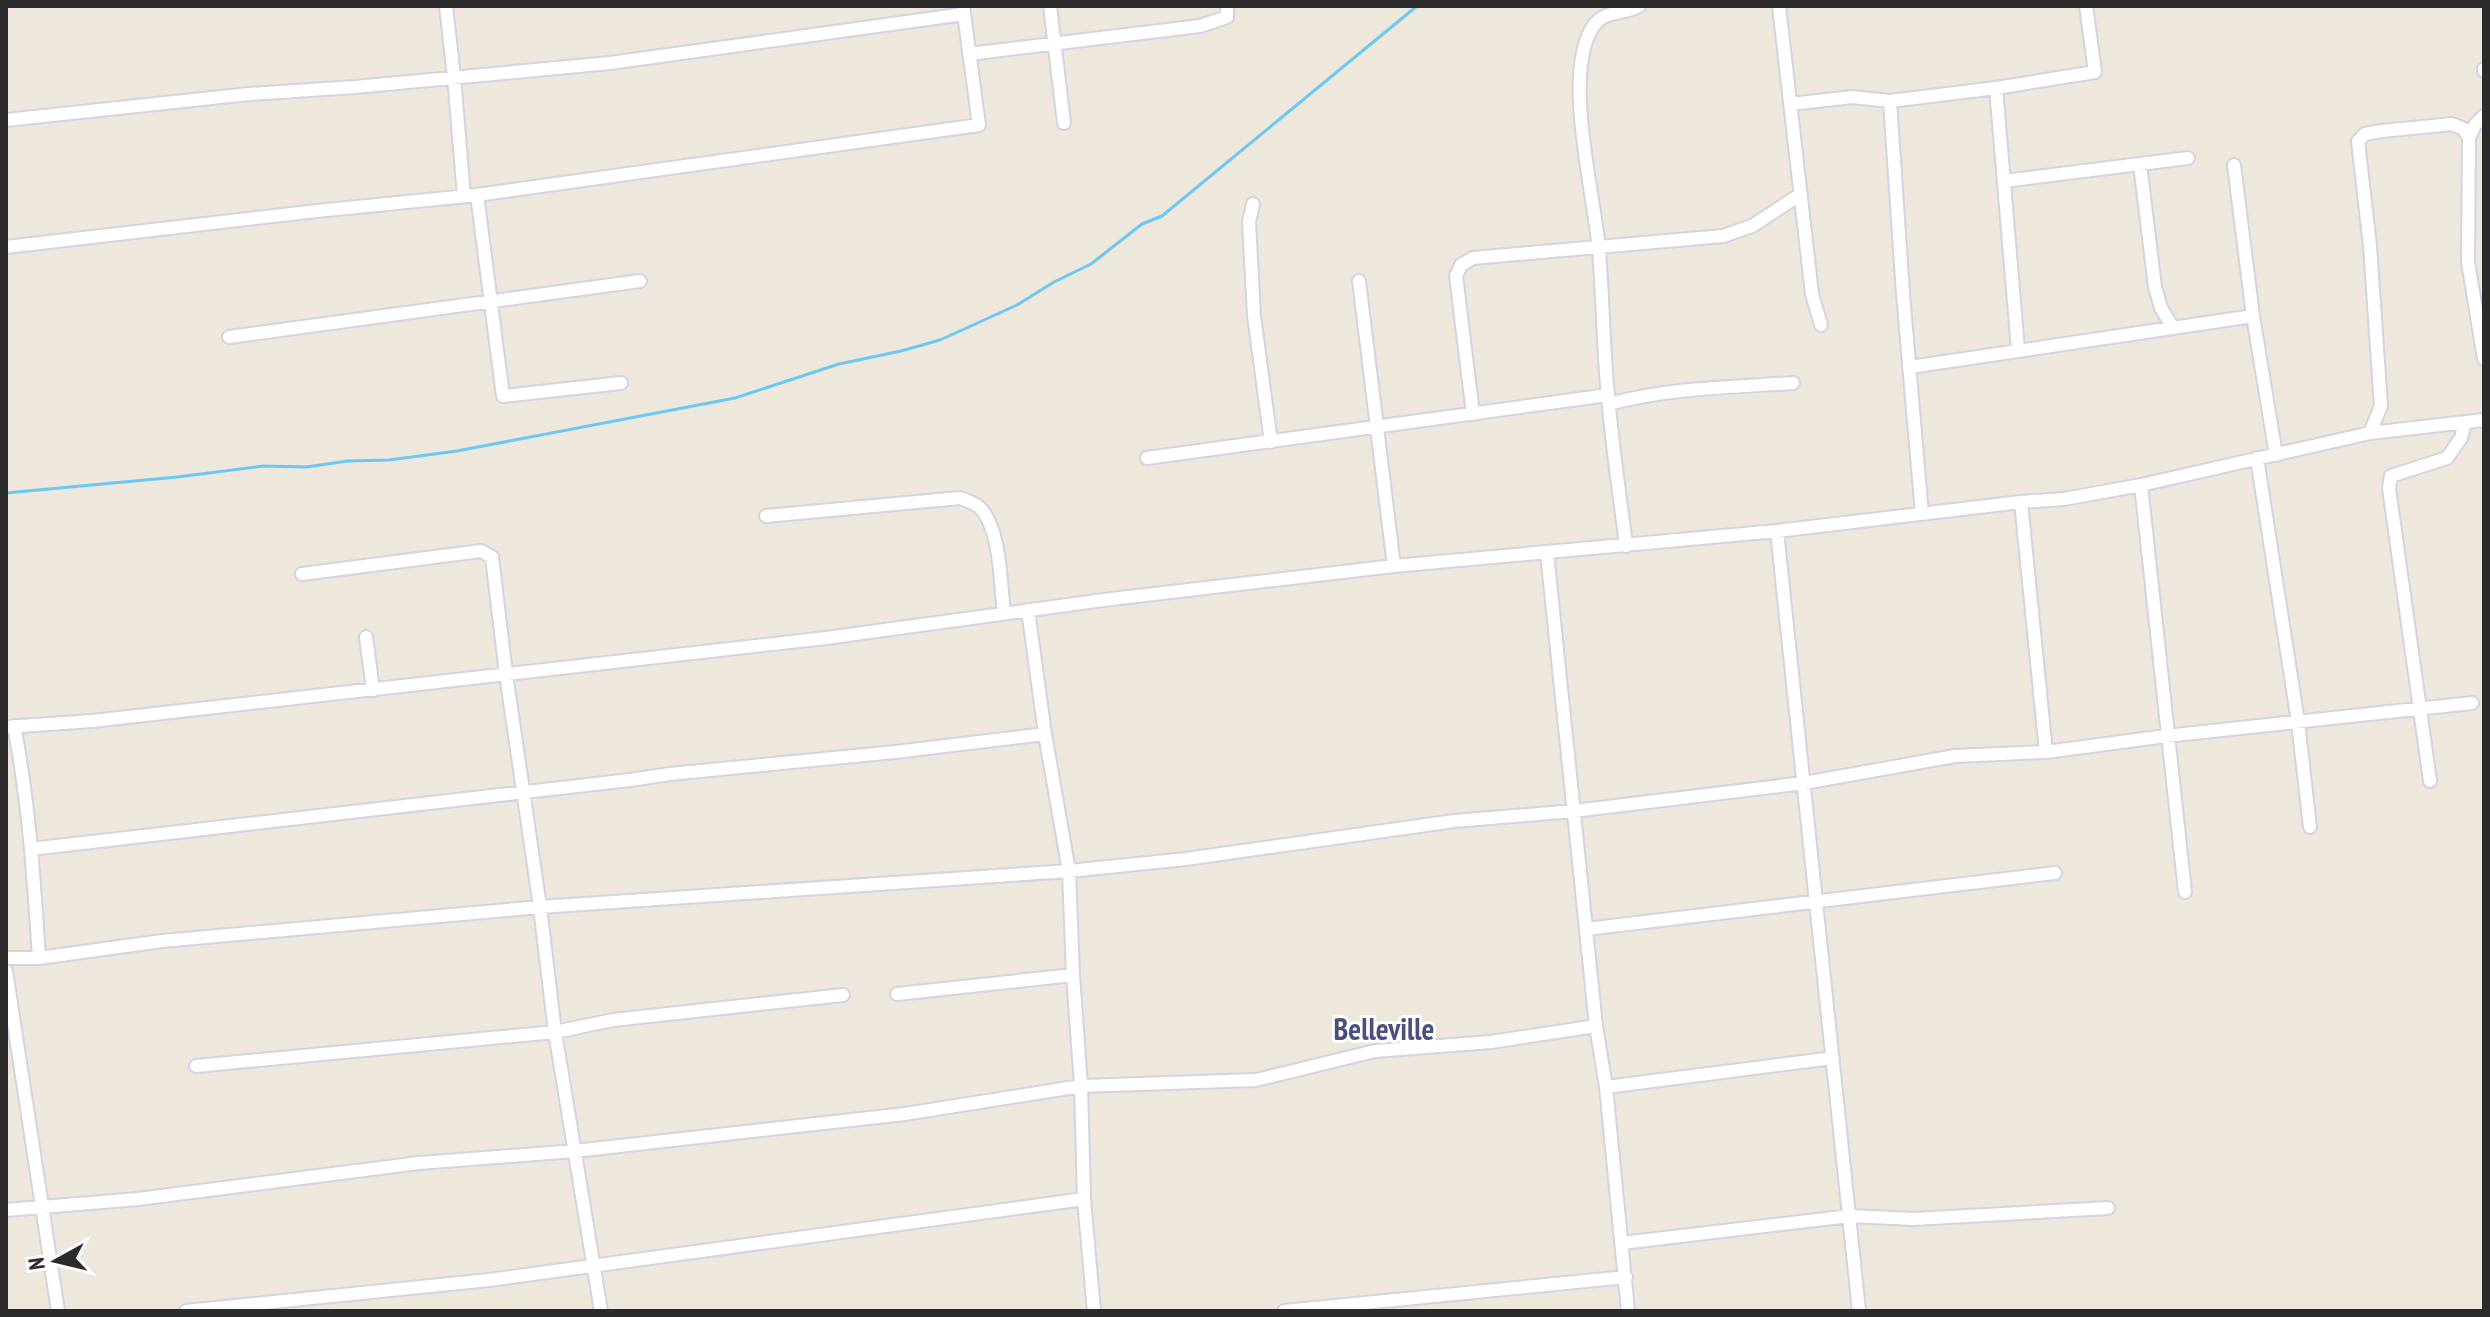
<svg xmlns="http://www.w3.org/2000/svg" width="2490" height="1317" font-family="'PT Sans Narrow',sans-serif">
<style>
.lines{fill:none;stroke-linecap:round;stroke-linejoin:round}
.stream{stroke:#6bc8f3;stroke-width:3}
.minor-casing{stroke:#d2d4e4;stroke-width:16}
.minor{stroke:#fff;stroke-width:12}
.labels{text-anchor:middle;stroke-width:6;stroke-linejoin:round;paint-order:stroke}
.district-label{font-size:30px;font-weight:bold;fill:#49507e;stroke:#fff}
</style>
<rect width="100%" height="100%" fill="#ede7dc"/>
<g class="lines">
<!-- stream -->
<path class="stream" d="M6 493 177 477 263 466 306 467 348 461 389 460 457 451 735 398 839 364 901 351 940 340 1017 305 1054 282 1091 264 1142 224 1162 216 1417 6"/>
<defs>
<path id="minor" d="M446 6 454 77 464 196
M1050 6 1064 123
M1779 6 1812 294 1821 325
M969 54 1200 26 1227 17V6
M2484 69V71
M1996 88 2018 349
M1791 104 1852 97 1890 101
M2484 116 2475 125 2469 138 2468 262 2484 359
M6 120 249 94 355 87 610 63 964 14
M2140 164 2155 287 2161 308 2173 328
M2234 165 2253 316 2276 455
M2004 181 2188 158
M477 195 503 396 621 383
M1253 204 1249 222 1254 316 1271 442
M6 247 317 211 477 195 979 125 963 6
M1359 281 1394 566
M229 337 640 281
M1910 367 2253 316
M1609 404C1668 388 1732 387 1793 383
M1473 414 1456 276 1461 265 1473 258 1723 236 1752 226 1801 194
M2370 433 2381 406 2370 246 2358 141 2365 134 2382 131 2452 124 2464 129 2469 138
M1147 458 1608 395
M2257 458 2298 722 2310 827
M2141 485 2185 892
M2021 502 2046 752
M1922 514 1903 294 1890 101 1996 88 2095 72 2086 6
M766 516 960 498C966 500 973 503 978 506 1001 526 1000 583 1004 612
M1777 531 1859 1311
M1626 546C1620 496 1612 446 1608 395 1603 347 1603 298 1599 250 1594 193 1565 85 1589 34 1601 7 1619 17 1639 6
M1547 553 1596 1026 1606 1087 1628 1311
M302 574 481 551 492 557 506 674 540 907 555 1032 601 1311
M1028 610 1045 734 1069 871 1073 975 1081 1086 1084 1199 1094 1311
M366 637 373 690
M6 727 92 721 826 638 1111 599 1394 566 1777 531 2021 502 2064 499 2141 485 2370 433 2484 420
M2430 781 2389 488 2391 476 2447 458 2461 438 2465 422
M31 849 630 780 670 774 895 752 1045 734
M1586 929 2055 873
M6 958H39C34 880 29 803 14 726
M39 958 162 941 540 907 1069 871 1186 859 1454 821 1574 811 1804 783 1955 756 2046 752 2166 736 2472 703
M6 971 58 1311
M897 994 1073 975
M196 1066 555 1032 613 1020 843 995
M1606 1087 1833 1058
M6 1210 138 1199 419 1163 575 1151 905 1114 1081 1086 1256 1080 1375 1051 1491 1042 1596 1026
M1622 1243 1850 1216 1914 1219 2108 1208
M186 1311 489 1280 1084 1199
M1284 1311 1626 1277"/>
</defs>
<!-- minor casing -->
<use href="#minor" class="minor-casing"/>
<!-- minor -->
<use href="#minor" class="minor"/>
</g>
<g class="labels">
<!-- district labels -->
<g class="district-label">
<text x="1384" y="1040">Belleville</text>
</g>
</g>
<!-- border -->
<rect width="2490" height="1317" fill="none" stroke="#2b2b2b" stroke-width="16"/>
<!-- north arrow -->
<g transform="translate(56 1261) rotate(262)" stroke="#ffffff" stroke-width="6" paint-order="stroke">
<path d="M0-6L14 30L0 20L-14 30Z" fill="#2b2b2b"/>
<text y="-12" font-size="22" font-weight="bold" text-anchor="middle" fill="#2b2b2b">N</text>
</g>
</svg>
